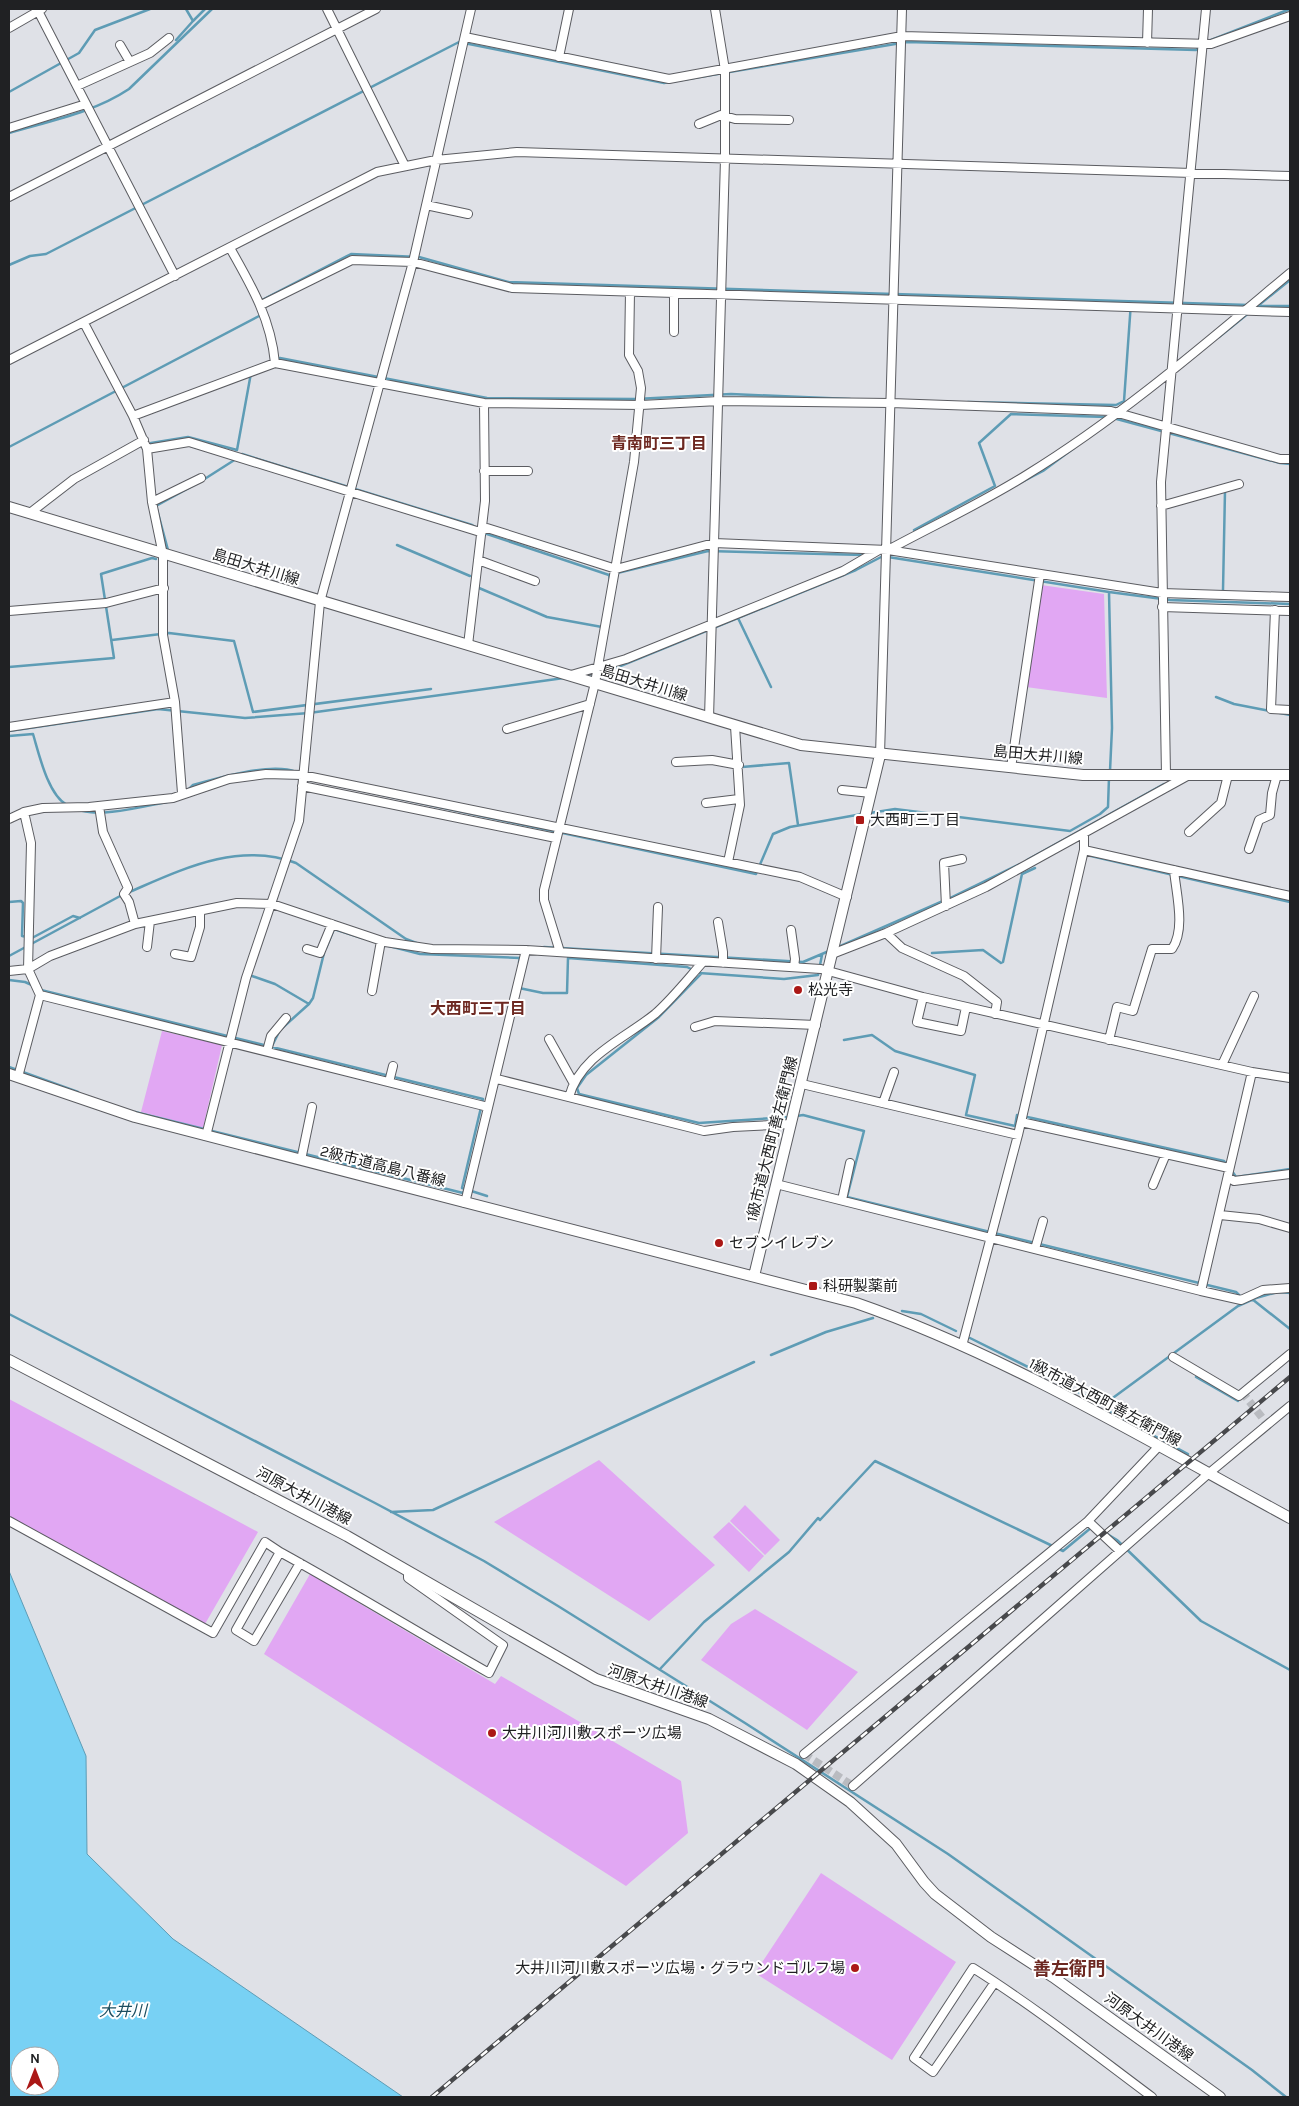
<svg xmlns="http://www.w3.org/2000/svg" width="1299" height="2106" font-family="Karla,'Noto Sans JP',sans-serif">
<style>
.green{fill:#e1a7f3}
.water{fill:#78d1f4;stroke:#5e9cb5;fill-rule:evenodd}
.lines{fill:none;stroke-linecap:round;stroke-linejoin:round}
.stream{stroke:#5e9cb5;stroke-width:2.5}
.street-tunnel{stroke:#b9bbc0;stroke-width:8;stroke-dasharray:8 4;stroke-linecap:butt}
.street-casing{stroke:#5b5c61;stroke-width:10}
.secondary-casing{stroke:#5b5c61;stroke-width:12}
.street{stroke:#fff;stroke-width:8}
.secondary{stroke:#fff;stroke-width:10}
.rail-casing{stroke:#48494c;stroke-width:4.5}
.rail{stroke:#fff;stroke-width:2.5;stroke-dasharray:8;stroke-linecap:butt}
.poi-dot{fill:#ab1816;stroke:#fff;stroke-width:2}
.labels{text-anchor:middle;stroke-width:4;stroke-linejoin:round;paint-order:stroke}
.street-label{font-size:15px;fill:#202123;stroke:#fff}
.poi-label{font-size:15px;fill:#202123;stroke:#fff;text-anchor:start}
.neighbourhood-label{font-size:16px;font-weight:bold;fill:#6d2821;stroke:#fff}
.water-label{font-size:16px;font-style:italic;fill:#1b4e60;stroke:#fff}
.quarter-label{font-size:18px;font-weight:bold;fill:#6d2821;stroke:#fff}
</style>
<rect width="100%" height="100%" fill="#dfe1e7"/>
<!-- green -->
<path class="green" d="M1041 585 1104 594 1107 698 1026 687Z
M162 1031 222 1045 203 1128 141 1112Z
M9 1399 258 1532 205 1624 9 1517Z
M599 1460 715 1565 649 1621 494 1522Z
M745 1505 780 1540 765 1555 730 1521Z
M729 1522 764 1556 749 1572 713 1537Z
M310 1574 495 1684 501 1676 681 1781 688 1833 626 1886 264 1654Z
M755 1609 858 1672 807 1730 701 1660 731 1624Z
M821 1873 956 1962 892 2060 755 1973Z"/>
<!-- water -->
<path class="water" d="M9 1571 86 1756 87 1854 173 1939 403 2097H9ZM20 2056H50V2086H20Z"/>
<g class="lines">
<!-- stream -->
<path class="stream" d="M193 21 205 9
M176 40 193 21 186 9
M1206 42 1290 9
M9 92 79 53 95 30 150 9
M9 133C49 121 93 113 129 89L212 9
M9 265 30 256 46 254 459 42 664 83 907 42 1196 50 1200 47
M262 300 351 254 419 257 508 282 1249 305
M1259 306H1290
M1254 309 1290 280
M1219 337 1250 312
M276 362 280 358 487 398 636 399 731 394 850 399
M968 402 1116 405 1124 401 1131 302
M1113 418 1280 463 1290 464
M151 443 188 437 237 450 251 373
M9 447 261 315
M240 455 242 454 472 525 477 528
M203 480 236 459
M1020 483 1043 471 1074 448
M914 530 995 486 979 443 1011 414 1107 417
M484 533 609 575
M397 545 470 576
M168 550 156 506 196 484
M888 557 1109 592
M610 580 609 575 708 551 865 555
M479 588 547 617 602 627
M1223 590 1225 491
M738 618 771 687
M112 640 169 633 234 641 253 712 431 689
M9 667 114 658 101 574 152 558 156 559
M584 676 618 667 856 570 885 555
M1216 697 1234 704 1270 711
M1280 713 1290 715
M9 731 158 709 245 718 309 713 564 678
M9 736 33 734C39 754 48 795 67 805
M742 767 789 763 798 825
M1110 771 1112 728 1109 592 1170 600 1290 604
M307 779 756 874 773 834 790 827 862 814
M188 790 193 785C217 778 272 762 296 772
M77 809C96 819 145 806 167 802
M870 813 895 809 1070 831 1100 814 1108 807 1109 777
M1091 856 1290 902
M1027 860 1164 784
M127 893C181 870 237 841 296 863L406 939 419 944
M948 899 1020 864
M9 902 21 901 23 903 22 936 32 938 73 916 80 918
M389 946 420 954 520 958 519 962
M544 947 803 962 829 951
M326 948 334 929 362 938
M836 948 943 901
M932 953 983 950 1001 963 1003 962 1022 874 1035 868
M9 956 122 895
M699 973 784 979 818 975 822 955
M701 974 659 1017 586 1075 577 1088 579 1094 699 1123 789 1117
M252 976 275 984 309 1004 280 1030 271 1048
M9 980 25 982 34 986
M519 988 543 993H567L568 958 687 967 695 971
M41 990 483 1099 462 1188 487 1196
M309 1004 313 998 324 953
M844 1040 872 1035 895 1051 975 1075 966 1115 1015 1126 1017 1115 1032 1118 1224 1161 1227 1165
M9 1067 78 1092
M135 1112 463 1193 465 1189
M797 1116 803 1115 864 1131 847 1197 1236 1292 1246 1302
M1232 1171 1236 1177 1290 1169
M1279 1292 1290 1293
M1252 1299 1290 1329
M902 1311 921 1314 956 1331
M9 1314 375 1503 484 1561 558 1606 745 1723 948 1854 1252 2070 1286 2097
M970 1338 1084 1395 1096 1400H1110L1238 1306 1256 1298 1274 1293
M771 1355 826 1332 873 1318
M1196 1377 1238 1401
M1108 1411 1188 1454
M391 1512 433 1510 754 1362
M1104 1532 1117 1540 1201 1621 1290 1670
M660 1669 704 1622 789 1552 818 1518 820 1520 875 1461 1063 1551 1092 1527"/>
<!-- street-tunnel -->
<path class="street-tunnel" d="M1242 1392 1268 1425
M804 1754 853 1786"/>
<defs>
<path id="street" d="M37 9 175 276
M327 9 405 166
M9 28 42 9
M465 37 669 79 902 36 1211 44 1290 16
M1147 43 1148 9
M120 45 130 62
M559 57 569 9
M77 86 150 53 169 38
M699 124 721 115 735 119 789 120
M9 128 86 104
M9 197 376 9
M426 205 468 214
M230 248C251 285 271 319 275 363
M261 305 352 260 413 262 512 288 1290 312
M84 323 133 416 147 449 152 502 163 555V635L175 702 182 793
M674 332V293
M9 360 377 172 436 160 517 152 1290 176
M133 416 275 363 484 403 641 405 719 401 891 403 1111 411 1280 459H1290
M147 449 189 442 480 532 487 528 616 569 714 543 888 550 1162 593 1290 597
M484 471H528
M152 502 201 478
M1161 506 1239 484
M30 513 74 479 144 440
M888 550C934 525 984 502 1028 474 1122 416 1206 343 1290 273
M478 560 535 581
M1162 607 1290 611
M1275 610 1271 709 1290 710
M9 611 106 603 164 588
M468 645 485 501 484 403
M571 675 626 659 843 571 879 550
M709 718 725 159V70L715 9
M9 727 175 702
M507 729 590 704
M880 755 902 9
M676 762 712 760 739 765
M1011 768 1040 574
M1166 775 1161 482 1206 9
M302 786 556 838
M842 790 871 793
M706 803 739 799
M99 806 103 832 128 888 124 894 129 902 135 924
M9 819 24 812 43 808 89 807 173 798 229 779 266 774 302 775 800 877 847 897
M1189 832 1221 803 1228 775
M1249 849 1259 820 1270 815 1272 793 1277 775
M1084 850 1290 896
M728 862 740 805 735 726
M946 906 944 863 962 859
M718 922 723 952V963
M791 930 795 959 794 967
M886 933 902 948 964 976 997 1002 995 1014
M147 947 150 921
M307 949 320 953 332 924
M560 952 544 900V890L595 683 634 462 641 388 638 371 629 355 630 292
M175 954 191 957 200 927V911
M832 954 886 933 986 887 1189 775
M656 959 658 907
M9 971 28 969 50 956 135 924 237 903 272 904 385 942 432 949 526 950 821 969 923 997 1252 1072 1290 1078
M372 991 381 941
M40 995 488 1107
M923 997 917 1022 961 1031 966 1007
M695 1027 715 1021 816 1025
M549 1039 573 1082
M1109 1040 1117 1007 1133 1011 1152 949H1172C1186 929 1176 893 1174 870
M267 1051 271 1036 286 1018
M1222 1065 1254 996
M18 1077 40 995 28 969 31 843 24 812
M497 1079 704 1131 733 1127 791 1124
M389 1082 393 1066
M802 1084 1018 1135
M569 1097C580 1056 624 1039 655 1014 672 999 687 980 702 963
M883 1103 894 1072
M1021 1122 1229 1168
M206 1136 246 978 299 821 320 602 413 262 471 9
M301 1160 312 1107
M1228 1177 1234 1181 1290 1174
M776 1184 1201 1291 1252 1072
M1153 1185 1166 1154
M842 1200 850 1163
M465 1203 526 950
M1220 1215 1259 1219 1290 1228
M1035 1249 1043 1221
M1201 1291 1241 1300 1263 1290 1290 1288
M962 1346 1018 1135 1084 850V834
M1173 1357 1239 1396 1290 1354
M9 1521 213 1633 265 1542 280 1552
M1088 1521 1120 1551
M300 1563 254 1641 236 1630 280 1552C351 1591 419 1633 489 1673L503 1645 408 1578V1571
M804 1754 1088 1521 1159 1446
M853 1786 1208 1474 1290 1406
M995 1982 933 2072 914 2058 973 1968C1035 2007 1093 2053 1152 2097"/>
<path id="secondary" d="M9 507 801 745 1083 775H1290
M9 1074 135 1117 856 1303C1006 1355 1150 1442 1290 1518
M754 1276 880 755
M9 1360 347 1536 596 1679 709 1719 796 1764 850 1802 896 1844 924 1882 935 1894 991 1937 1053 1977 1220 2097"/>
</defs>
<!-- street casing -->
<use href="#street" class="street-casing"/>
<!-- secondary casing -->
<use href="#secondary" class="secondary-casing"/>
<!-- street -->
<use href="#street" class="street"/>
<!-- secondary -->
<use href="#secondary" class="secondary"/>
<defs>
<path id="rail" d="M432 2097 1290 1377"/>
</defs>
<!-- rail casing -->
<use href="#rail" class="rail-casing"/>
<!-- rail -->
<use href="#rail" class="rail"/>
</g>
<!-- markers -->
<g class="poi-dot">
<rect x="855" y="815" width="10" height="10" rx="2.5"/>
<circle cx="798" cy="990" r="5"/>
<circle cx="719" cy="1243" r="5"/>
<rect x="808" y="1281" width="10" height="10" rx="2.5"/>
<circle cx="492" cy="1733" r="5"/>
<circle cx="855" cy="1968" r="5"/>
</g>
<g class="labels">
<!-- street labels -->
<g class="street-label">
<text transform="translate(256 567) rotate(17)" y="5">島田大井川線</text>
<text transform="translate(644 683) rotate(17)" y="5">島田大井川線</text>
<text transform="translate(1038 755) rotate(5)" y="5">島田大井川線</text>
<text transform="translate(772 1139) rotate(-76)" y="5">1級市道大西町善左衛門線</text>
<text transform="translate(383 1166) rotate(14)" y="5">2級市道高島八番線</text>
<text transform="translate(1105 1402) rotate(28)" y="5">1級市道大西町善左衛門線</text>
<text transform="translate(304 1496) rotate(28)" y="5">河原大井川港線</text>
<text transform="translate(658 1686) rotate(19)" y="5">河原大井川港線</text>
<text transform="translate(1149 2027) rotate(36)" y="5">河原大井川港線</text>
</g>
<!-- poi labels -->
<g class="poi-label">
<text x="870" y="825">大西町三丁目</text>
<text x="808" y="995">松光寺</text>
<text x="729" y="1248">セブンイレブン</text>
<text x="823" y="1291">科研製薬前</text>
<text x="502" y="1738">大井川河川敷スポーツ広場</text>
<text x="845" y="1973" text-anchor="end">大井川河川敷スポーツ広場・グラウンドゴルフ場</text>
</g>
<!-- neighbourhood labels -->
<g class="neighbourhood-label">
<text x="659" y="449">青南町三丁目</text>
<text x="478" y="1014">大西町三丁目</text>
</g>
<!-- water labels -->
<g class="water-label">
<text x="123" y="2016">大井川</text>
</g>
<!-- quarter labels -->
<g class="quarter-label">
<text x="1069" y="1975">善左衛門</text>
</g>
</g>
<!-- border -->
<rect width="1299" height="2106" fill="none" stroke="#202123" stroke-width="20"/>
<!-- north arrow -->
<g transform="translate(35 2071)"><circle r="24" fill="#ffffff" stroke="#a6a6a7"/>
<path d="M0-4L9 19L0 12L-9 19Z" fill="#ab1816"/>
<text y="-8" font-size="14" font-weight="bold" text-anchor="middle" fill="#202123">N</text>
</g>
</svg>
